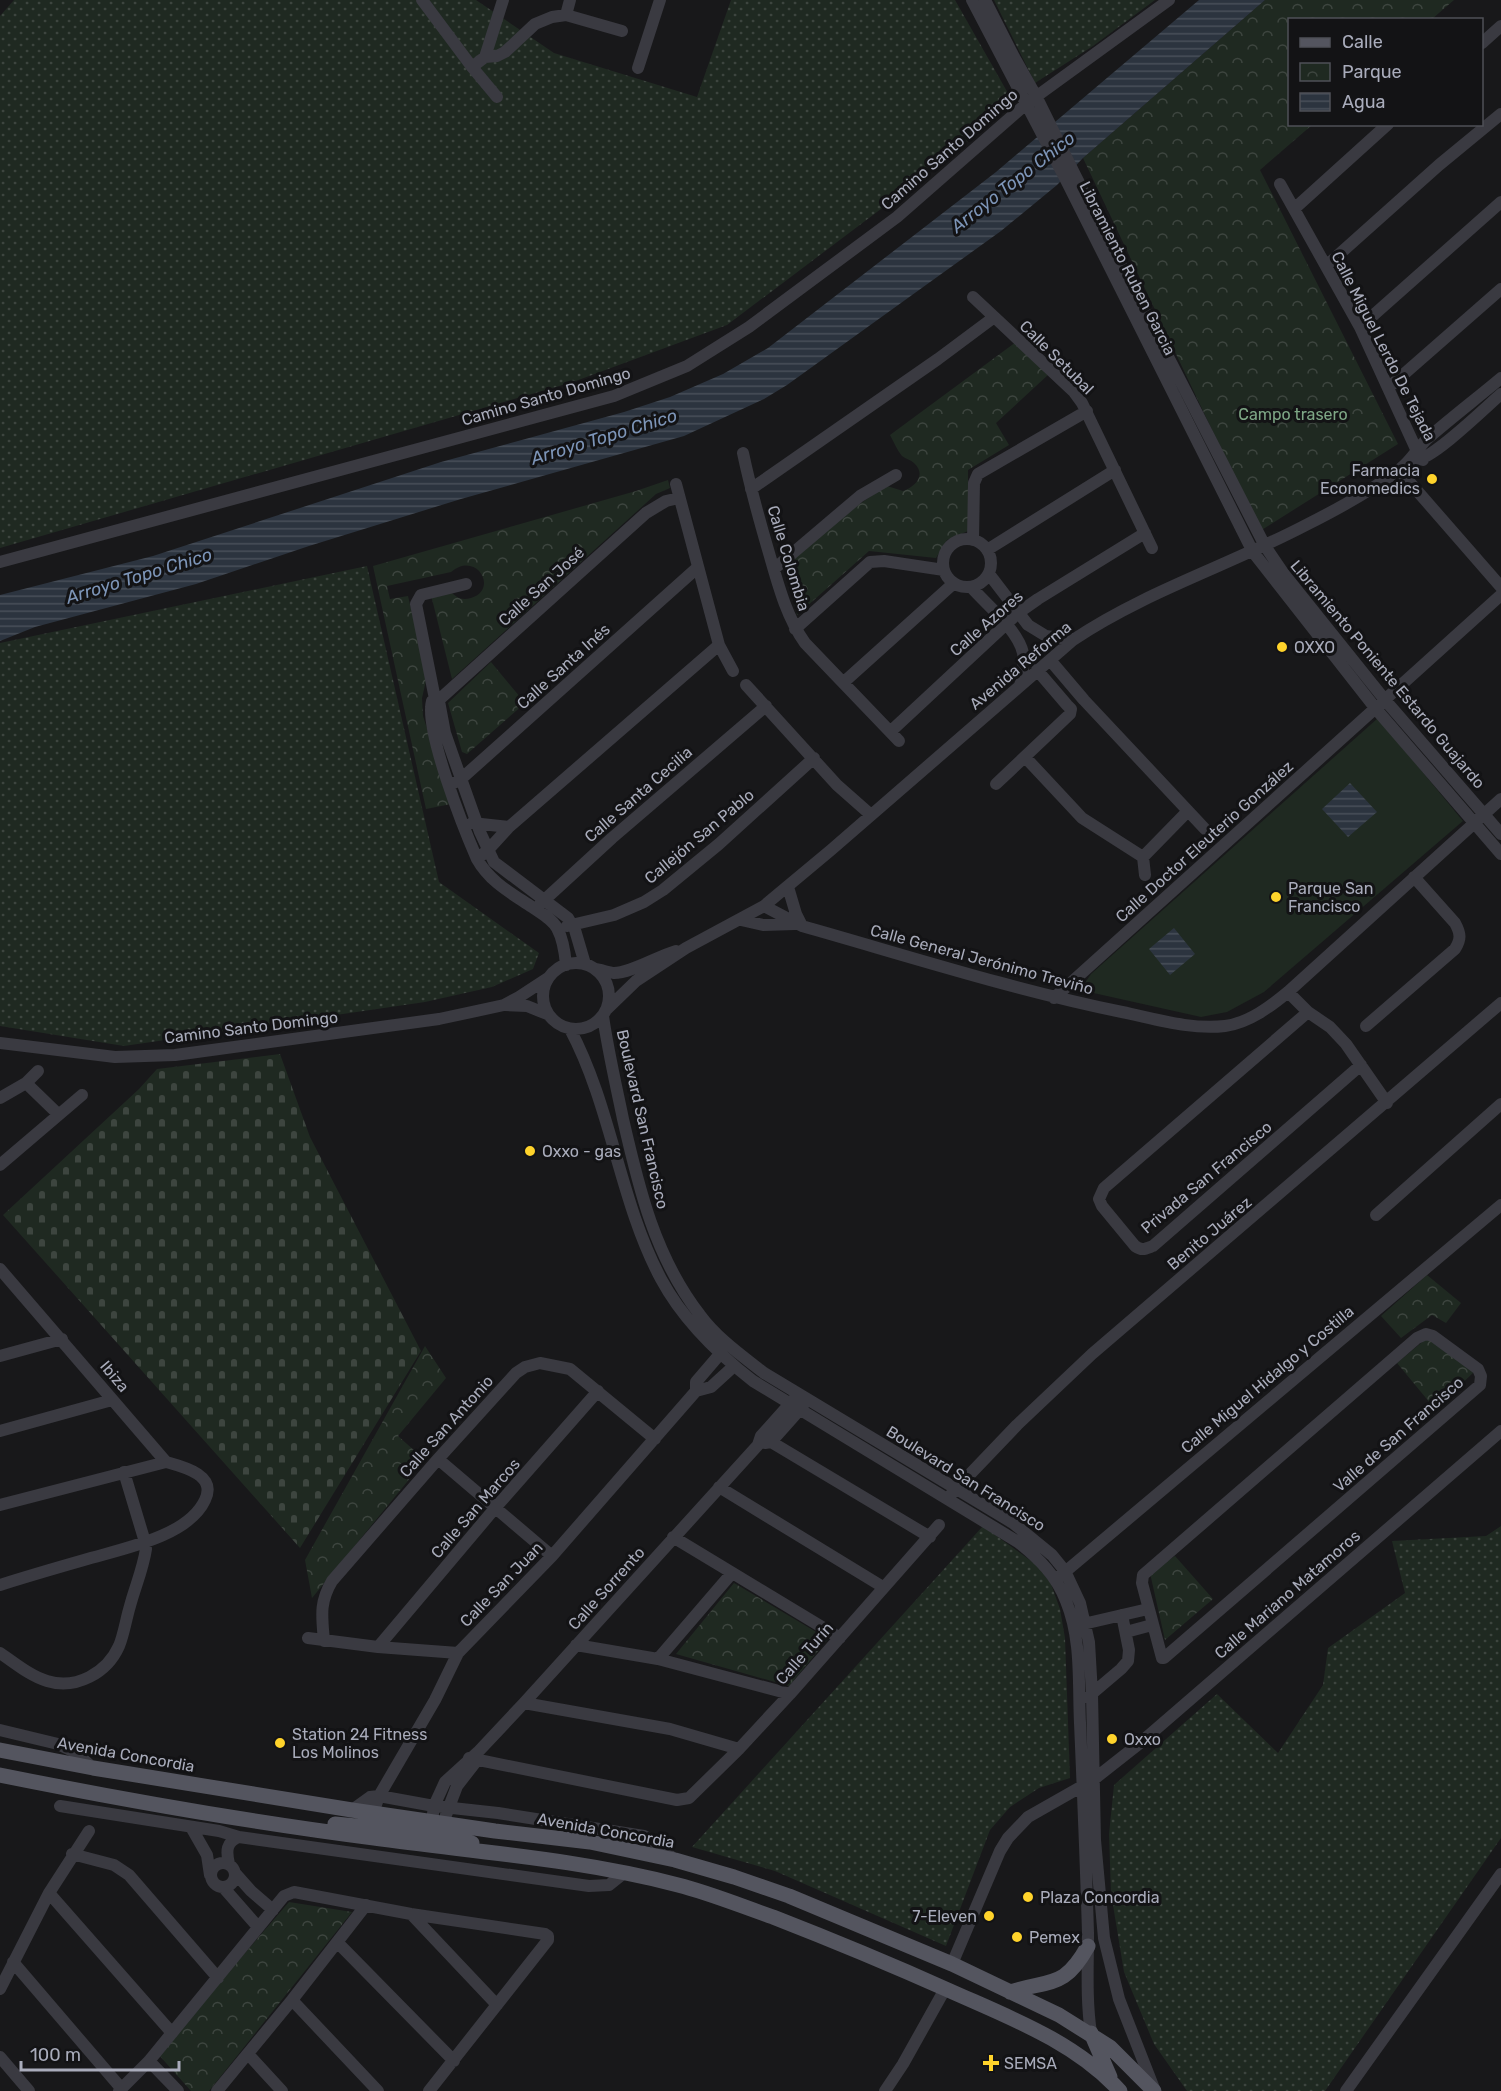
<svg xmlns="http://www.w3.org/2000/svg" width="1501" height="2091" font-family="Rubik,sans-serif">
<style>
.grass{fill:url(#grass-dots)}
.cemetery{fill:url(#cemetery-stones)}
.park{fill:url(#park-crowns)}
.pitch{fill:#1f2921}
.water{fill:url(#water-rules)}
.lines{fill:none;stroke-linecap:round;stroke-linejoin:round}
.minor{stroke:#3a3a41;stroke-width:12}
.major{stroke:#54555f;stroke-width:15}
.poi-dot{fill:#ffd32b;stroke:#131315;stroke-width:2}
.labels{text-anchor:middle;stroke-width:6;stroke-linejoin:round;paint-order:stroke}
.street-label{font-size:16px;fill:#a9acbb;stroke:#131315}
.park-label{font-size:16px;fill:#7ea786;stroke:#131315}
.poi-label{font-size:16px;fill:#a9acbb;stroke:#131315;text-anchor:start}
.water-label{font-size:18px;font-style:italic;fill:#7d95b8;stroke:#131315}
</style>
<defs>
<pattern id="grass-dots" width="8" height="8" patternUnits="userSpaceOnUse" patternTransform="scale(1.5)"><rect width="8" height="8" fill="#1f2921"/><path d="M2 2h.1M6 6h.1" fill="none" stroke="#3d453f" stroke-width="1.8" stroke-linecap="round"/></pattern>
<pattern id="cemetery-stones" width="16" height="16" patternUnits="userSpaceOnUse" patternTransform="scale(1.5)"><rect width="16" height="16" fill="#1f2921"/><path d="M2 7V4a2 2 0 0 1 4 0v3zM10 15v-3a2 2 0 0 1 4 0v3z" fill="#3d453f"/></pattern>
<pattern id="park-crowns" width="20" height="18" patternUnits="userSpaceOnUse" patternTransform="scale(1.5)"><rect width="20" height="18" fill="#1f2921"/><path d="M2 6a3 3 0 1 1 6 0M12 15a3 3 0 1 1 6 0" fill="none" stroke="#3d453f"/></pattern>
<pattern id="water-rules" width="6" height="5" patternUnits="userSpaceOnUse" patternTransform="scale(1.5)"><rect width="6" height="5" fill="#2c343f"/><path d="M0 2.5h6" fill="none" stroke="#484f59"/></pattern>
</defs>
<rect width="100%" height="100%" fill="#18181a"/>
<!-- grass -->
<path class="grass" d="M14 0H476L554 53 697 97 731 0H955L1013 102 946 160 727 325 573 382 0 548V16Z
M994 0H1155L1093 46 1035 83Z
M367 566 439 882 539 953 533 969 492 987 425 1002 124 1046 0 1026V643Z
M983 1526 1038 1566 1051 1584 1060 1609 1065 1638 1070 1778 1039 1788 1010 1807 990 1830 946 1946 775 1871 692 1847Z
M1501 1526V1838L1325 2091H1187L1154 2044 1124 1972 1111 1893 1109 1834 1114 1785 1217 1694 1278 1753 1323 1685 1328 1648 1405 1593 1392 1541 1486 1536Z"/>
<!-- cemetery -->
<path class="cemetery" d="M280 1054 310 1137 421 1351 300 1548 3 1215 139 1089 157 1069Z"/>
<!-- park -->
<path class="park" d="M1265 0H1454L1432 19 1290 20V124L1312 125 1260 170 1398 444 1260 531 1083 158Z
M1016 342 1049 374 996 423 1009 445 968 470V531L947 540 936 558 869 551 797 615 784 568 847 512 887 486 903 491C915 487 927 475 914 463 911 460 906 459 902 456 897 450 894 442 890 435Z
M668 480 670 488 656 494 452 679 431 595 450 591C456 597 461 601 471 598 499 590 477 550 451 572L387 586 390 599 408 596 427 676 422 698 423 716 451 804 426 809 373 566 636 491Z
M491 662 525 703 467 754 462 752 448 703Z
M1427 1275 1461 1303 1446 1323 1432 1315 1401 1338 1381 1316Z
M1427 1338 1474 1372 1435 1409 1397 1363Z
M425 1346 446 1378 398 1436 425 1460 312 1598 305 1560Z
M1175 1556 1213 1599 1165 1640 1150 1573Z
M734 1583 828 1639 789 1686 676 1654Z
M289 1902 352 1912 209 2091H191L158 2054Z"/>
<!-- pitch -->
<path class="pitch" d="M1378 718 1463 821 1264 992 1227 1012 1201 1017 1080 990 1091 974Z"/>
<!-- water -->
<path class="water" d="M1199 0H1265L1083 158 1057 185 1001 231 787 385 764 399 684 436 461 499 309 546 196 584 35 627 0 641V595L153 556 441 462 624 412 670 397 723 374 768 348 996 172Z
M1350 783 1377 812 1348 837 1322 809Z
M1174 928 1195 954 1170 975 1149 949Z"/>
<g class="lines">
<!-- minor -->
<path class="minor" d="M422 0 472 67 497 97
M972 0 1066 180 1253 552 1376 709 1501 854
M985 0 1014 57 1036 96 1075 175 1265 546 1284 574 1385 700 1501 834
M566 15 570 0
M1482 43 1501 26
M485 57 503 0
M472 67 485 57 497 56 505 52 535 24 552 17 566 15 622 31
M638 68 660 0
M1280 184 1360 327 1416 449 1423 460
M1294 209 1388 124
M1326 266 1439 165 1501 114
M973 297 1074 392 1082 403 1152 548
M1360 327 1501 202
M1388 388 1501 289
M743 453C750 486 759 519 769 553 778 584 786 616 805 643L899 741
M1416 460C1433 459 1485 408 1501 394
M1399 470 1501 587
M676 484 719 645 733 671
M751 489 938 359 993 318
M943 563a24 24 0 1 1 48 0a24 24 0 1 1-48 0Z
M973 540 974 483 978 474 1087 411
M987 550 1115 470
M0 562 614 396 687 366 749 327 897 217 1026 104 1169 0
M774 569 860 496 896 475
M989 574 1028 625 1046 636 1073 640
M466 584 421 595 416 604 434 694 439 701 445 733 453 756 480 832 494 862 568 918 575 930 585 964
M971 587C987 605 1018 630 1023 653 1025 664 1022 675 1020 686
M795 629 870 562 884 561 944 570
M1050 660 1084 700 1205 829
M844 682 954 583
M746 685 837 785 871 815
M432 701C424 729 464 829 477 859 490 882 511 893 532 907 541 913 552 919 557 928 563 939 565 953 566 965
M431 707 646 513 666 501 679 498
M890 732 1018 613 1038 599 1145 533
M1025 757 1082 818 1143 857
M996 784 1070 714 1071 709 1067 705 1037 670
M450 785 461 779 697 568
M472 823 509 827
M1143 857 1187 812
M1143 857 1145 875
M477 859 488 850 509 827 719 645
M788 887 796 914 802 926
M540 904 612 838 766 706
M764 906 802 926C908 956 1014 990 1122 1012 1156 1019 1191 1030 1225 1026 1249 1023 1271 1006 1288 992L1501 799
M741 920 763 925 795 924
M567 926 614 915 644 902 663 890 719 844 814 758
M543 996a33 33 0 1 1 66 0a33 33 0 1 1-66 0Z
M595 969C601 970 608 972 614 973 631 973 658 956 676 951
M1288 992 1308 1012 1330 1027 1346 1044 1387 1103
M1054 998 1501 595
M505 1005 527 1006 547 1014
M606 1010 636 981 686 948 764 906 831 850 1073 640C1144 592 1230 565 1306 525 1338 509 1371 491 1400 469 1411 461 1417 449 1427 439 1451 418 1476 399 1501 378
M1308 1012 1104 1188 1099 1199 1102 1206 1135 1246C1142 1251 1145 1249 1153 1246L1361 1065
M603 1016C608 1051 616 1085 623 1119 639 1189 655 1257 700 1315 717 1338 741 1355 764 1373L1013 1523 1052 1555 1065 1571 1080 1603 1089 1642 1092 1694 1095 1840 1104 1938 1119 1999 1155 2091
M1366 1026 1455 949C1461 939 1461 934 1455 923L1414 877
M570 1029C612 1108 619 1200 661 1279 683 1320 717 1353 753 1381L1018 1542C1039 1559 1056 1575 1066 1601 1082 1640 1078 1682 1080 1723 1083 1793 1086 1863 1088 1933 1088 1967 1086 2000 1091 2033
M0 1043 115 1057 175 1055 439 1019 504 1005 519 997 548 978
M26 1083 58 1114
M0 1098 26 1083 38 1071
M0 1165 82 1095
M1376 1215 1501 1104
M0 1269 166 1462C184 1467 217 1475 205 1500 188 1537 121 1549 84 1560 56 1568 28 1576 0 1585
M1426 1334 1433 1336 1478 1369 1481 1376 1480 1385 1164 1658H1162L1142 1583 1143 1575 1417 1338Z
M0 1356 62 1339
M696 1391V1382L720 1354
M0 1431 112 1400
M761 1436 930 1537
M765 1443 771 1442 803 1406
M438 1459 552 1556
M719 1487 883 1587
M952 1493 1017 1425 1092 1354 1501 1003
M0 1505 166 1462
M673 1537 840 1638
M1059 1577 1501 1205
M1079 1625 1148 1609
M1126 1632 1152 1625
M308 1638 378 1647 458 1653
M324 1641C322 1617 319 1603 332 1581L438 1459 516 1373 525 1367 540 1363 570 1369 655 1439
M576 1645 658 1659 790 1694
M378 1647 496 1507 598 1391
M0 1653C15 1663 30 1676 47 1681 76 1690 107 1673 119 1646 124 1634 126 1619 130 1606 135 1587 143 1569 146 1549L145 1542 124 1472
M658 1659 732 1573
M1088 1697 1121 1669 1128 1661 1129 1650 1122 1615
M524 1703 670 1729 739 1749
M0 1730 58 1744 75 1752 93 1768
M469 1758 677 1800 689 1798 739 1749 790 1694 939 1525
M60 1806 219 1831 239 1837 589 1886 609 1885 624 1873
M352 1810 370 1797 379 1796 434 1806 498 1813 644 1836 653 1841 675 1860
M446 1815 457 1786 478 1759
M371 1819 379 1796 435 1700 458 1653 552 1556 696 1391 711 1387 734 1366
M191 1827 207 1855 210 1875
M431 1829 434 1806 445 1782 478 1752 524 1703 758 1445 761 1436 795 1398
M72 1854 114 1865 129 1875 218 1978
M211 1875a12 12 0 1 1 24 0a12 12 0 1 1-24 0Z
M229 1864C226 1851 226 1842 239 1837
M235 1873 251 1891 273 1910
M223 1887 258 1927
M49 1893 172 2033
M411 1914 497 2005
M338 1943 454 2061
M13 1962 121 2088
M952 1964 1000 1851 1008 1838 1028 1817 1093 1780 1140 1743 1501 1431
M0 1989 49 1893 89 1831
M292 2000 378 2091
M248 2054 282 2091
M0 2057 29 2091
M149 2061 178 2091
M119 2091 149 2061 284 1896 294 1892 411 1914 545 1934 548 1936V1940L429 2091
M217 2091 292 2000 366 1905
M885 2091 903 2064 945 1989
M1346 2091 1501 1874"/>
<!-- major -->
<path class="major" d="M0 1750 93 1768 352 1810 495 1831 590 1842 675 1860 734 1877 789 1896 952 1964 1059 2015 1110 2047 1154 2091
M0 1775C124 1800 249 1822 374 1838 475 1852 579 1859 678 1885 710 1893 741 1906 773 1917 832 1940 890 1964 948 1990 1008 2017 1074 2041 1120 2091
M335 1824 430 1833 472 1843
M1010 1992C1052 1979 1064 1989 1088 1946
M1091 2033 1110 2077"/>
</g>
<!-- markers -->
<g class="poi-dot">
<circle cx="1432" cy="479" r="6"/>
<circle cx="1282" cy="647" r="6"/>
<circle cx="1276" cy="897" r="6"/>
<circle cx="530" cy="1151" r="6"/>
<circle cx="1112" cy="1739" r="6"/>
<circle cx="280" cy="1743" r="6"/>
<circle cx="1028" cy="1897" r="6"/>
<circle cx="989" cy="1916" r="6"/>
<circle cx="1017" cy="1937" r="6"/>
<path d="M988 2054h6v6h6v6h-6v6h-6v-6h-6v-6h6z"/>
</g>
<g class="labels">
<!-- street labels -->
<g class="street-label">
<text transform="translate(949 149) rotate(-41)" y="6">Camino Santo Domingo</text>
<text transform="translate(1128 268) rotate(63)" y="6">Libramiento Ruben Garcia</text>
<text transform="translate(1384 346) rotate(63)" y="6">Calle Miguel Lerdo De Tejada</text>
<text transform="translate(1057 357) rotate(45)" y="6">Calle Setubal</text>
<text transform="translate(546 396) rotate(-16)" y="6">Camino Santo Domingo</text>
<text transform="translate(789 558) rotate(73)" y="6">Calle Colombia</text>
<text transform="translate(541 586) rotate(-42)" y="6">Calle San José</text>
<text transform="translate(986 623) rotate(-41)" y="6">Calle Azores</text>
<text transform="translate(1020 665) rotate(-40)" y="6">Avenida Reforma</text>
<text transform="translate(563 666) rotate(-42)" y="6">Calle Santa Inés</text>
<text transform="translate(1388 674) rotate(50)" y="6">Libramiento Poniente Estardo Guajardo</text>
<text transform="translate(638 794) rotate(-41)" y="6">Calle Santa Cecilia</text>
<text transform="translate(699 836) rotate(-40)" y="6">Callejón San Pablo</text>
<text transform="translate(1204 841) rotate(-42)" y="6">Calle Doctor Eleuterio González</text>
<text transform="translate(982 959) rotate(15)" y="6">Calle General Jerónimo Treviño</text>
<text transform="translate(251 1027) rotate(-7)" y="6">Camino Santo Domingo</text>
<text transform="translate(643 1119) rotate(77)" y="6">Boulevard San Francisco</text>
<text transform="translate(1206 1177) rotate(-40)" y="6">Privada San Francisco</text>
<text transform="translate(1209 1233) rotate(-40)" y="6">Benito Juárez</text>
<text transform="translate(115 1376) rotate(50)" y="6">Ibiza</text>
<text transform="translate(1267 1379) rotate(-40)" y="6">Calle Miguel Hidalgo y Costilla</text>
<text transform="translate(446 1426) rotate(-48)" y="6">Calle San Antonio</text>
<text transform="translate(1398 1434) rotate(-41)" y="6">Valle de San Francisco</text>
<text transform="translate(966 1478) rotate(32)" y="6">Boulevard San Francisco</text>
<text transform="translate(475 1508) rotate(-49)" y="6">Calle San Marcos</text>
<text transform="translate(501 1584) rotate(-46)" y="6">Calle San Juan</text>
<text transform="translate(606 1588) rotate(-48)" y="6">Calle Sorrento</text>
<text transform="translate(1287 1594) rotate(-41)" y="6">Calle Mariano Matamoros</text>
<text transform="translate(804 1653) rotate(-48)" y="6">Calle Turín</text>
<text transform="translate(126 1754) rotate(10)" y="6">Avenida Concordia</text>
<text transform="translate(606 1830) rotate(10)" y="6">Avenida Concordia</text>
</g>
<!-- park labels -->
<g class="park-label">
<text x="1293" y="420">Campo trasero</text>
</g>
<!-- poi labels -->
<g class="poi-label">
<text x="1420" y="476" text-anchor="end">Farmacia<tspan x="1420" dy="18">Economedics</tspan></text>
<text x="1294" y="653">OXXO</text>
<text x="1288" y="894">Parque San<tspan x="1288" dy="18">Francisco</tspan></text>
<text x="542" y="1157">Oxxo - gas</text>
<text x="292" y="1740">Station 24 Fitness<tspan x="292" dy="18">Los Molinos</tspan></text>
<text x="1124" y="1745">Oxxo</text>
<text x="1040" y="1903">Plaza Concordia</text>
<text x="977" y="1922" text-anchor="end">7-Eleven</text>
<text x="1029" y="1943">Pemex</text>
<text x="1004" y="2069">SEMSA</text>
</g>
<!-- water labels -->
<g class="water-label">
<text transform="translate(1013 182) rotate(-38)" y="6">Arroyo Topo Chico</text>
<text transform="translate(604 437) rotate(-17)" y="6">Arroyo Topo Chico</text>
<text transform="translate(139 576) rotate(-17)" y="6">Arroyo Topo Chico</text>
</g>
</g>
<!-- legend -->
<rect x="1288" y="18" width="195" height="108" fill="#131315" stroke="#4f5057" stroke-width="1.5"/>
<rect x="1300" y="38" width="30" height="9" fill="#54555f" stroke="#4f5057" stroke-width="1.5"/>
<text x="1342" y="48" font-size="18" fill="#a9acbb">Calle</text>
<rect x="1300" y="63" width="30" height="18" fill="url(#park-crowns)" stroke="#4f5057" stroke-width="1.5"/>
<text x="1342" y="78" font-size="18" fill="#a9acbb">Parque</text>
<rect x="1300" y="93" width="30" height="18" fill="url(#water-rules)" stroke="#4f5057" stroke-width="1.5"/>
<text x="1342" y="108" font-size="18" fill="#a9acbb">Agua</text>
<!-- scale -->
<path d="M21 2061v9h158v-9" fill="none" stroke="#a9acbb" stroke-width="3"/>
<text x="30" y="2061" font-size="18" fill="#a9acbb" stroke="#131315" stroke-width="4.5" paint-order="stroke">100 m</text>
</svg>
